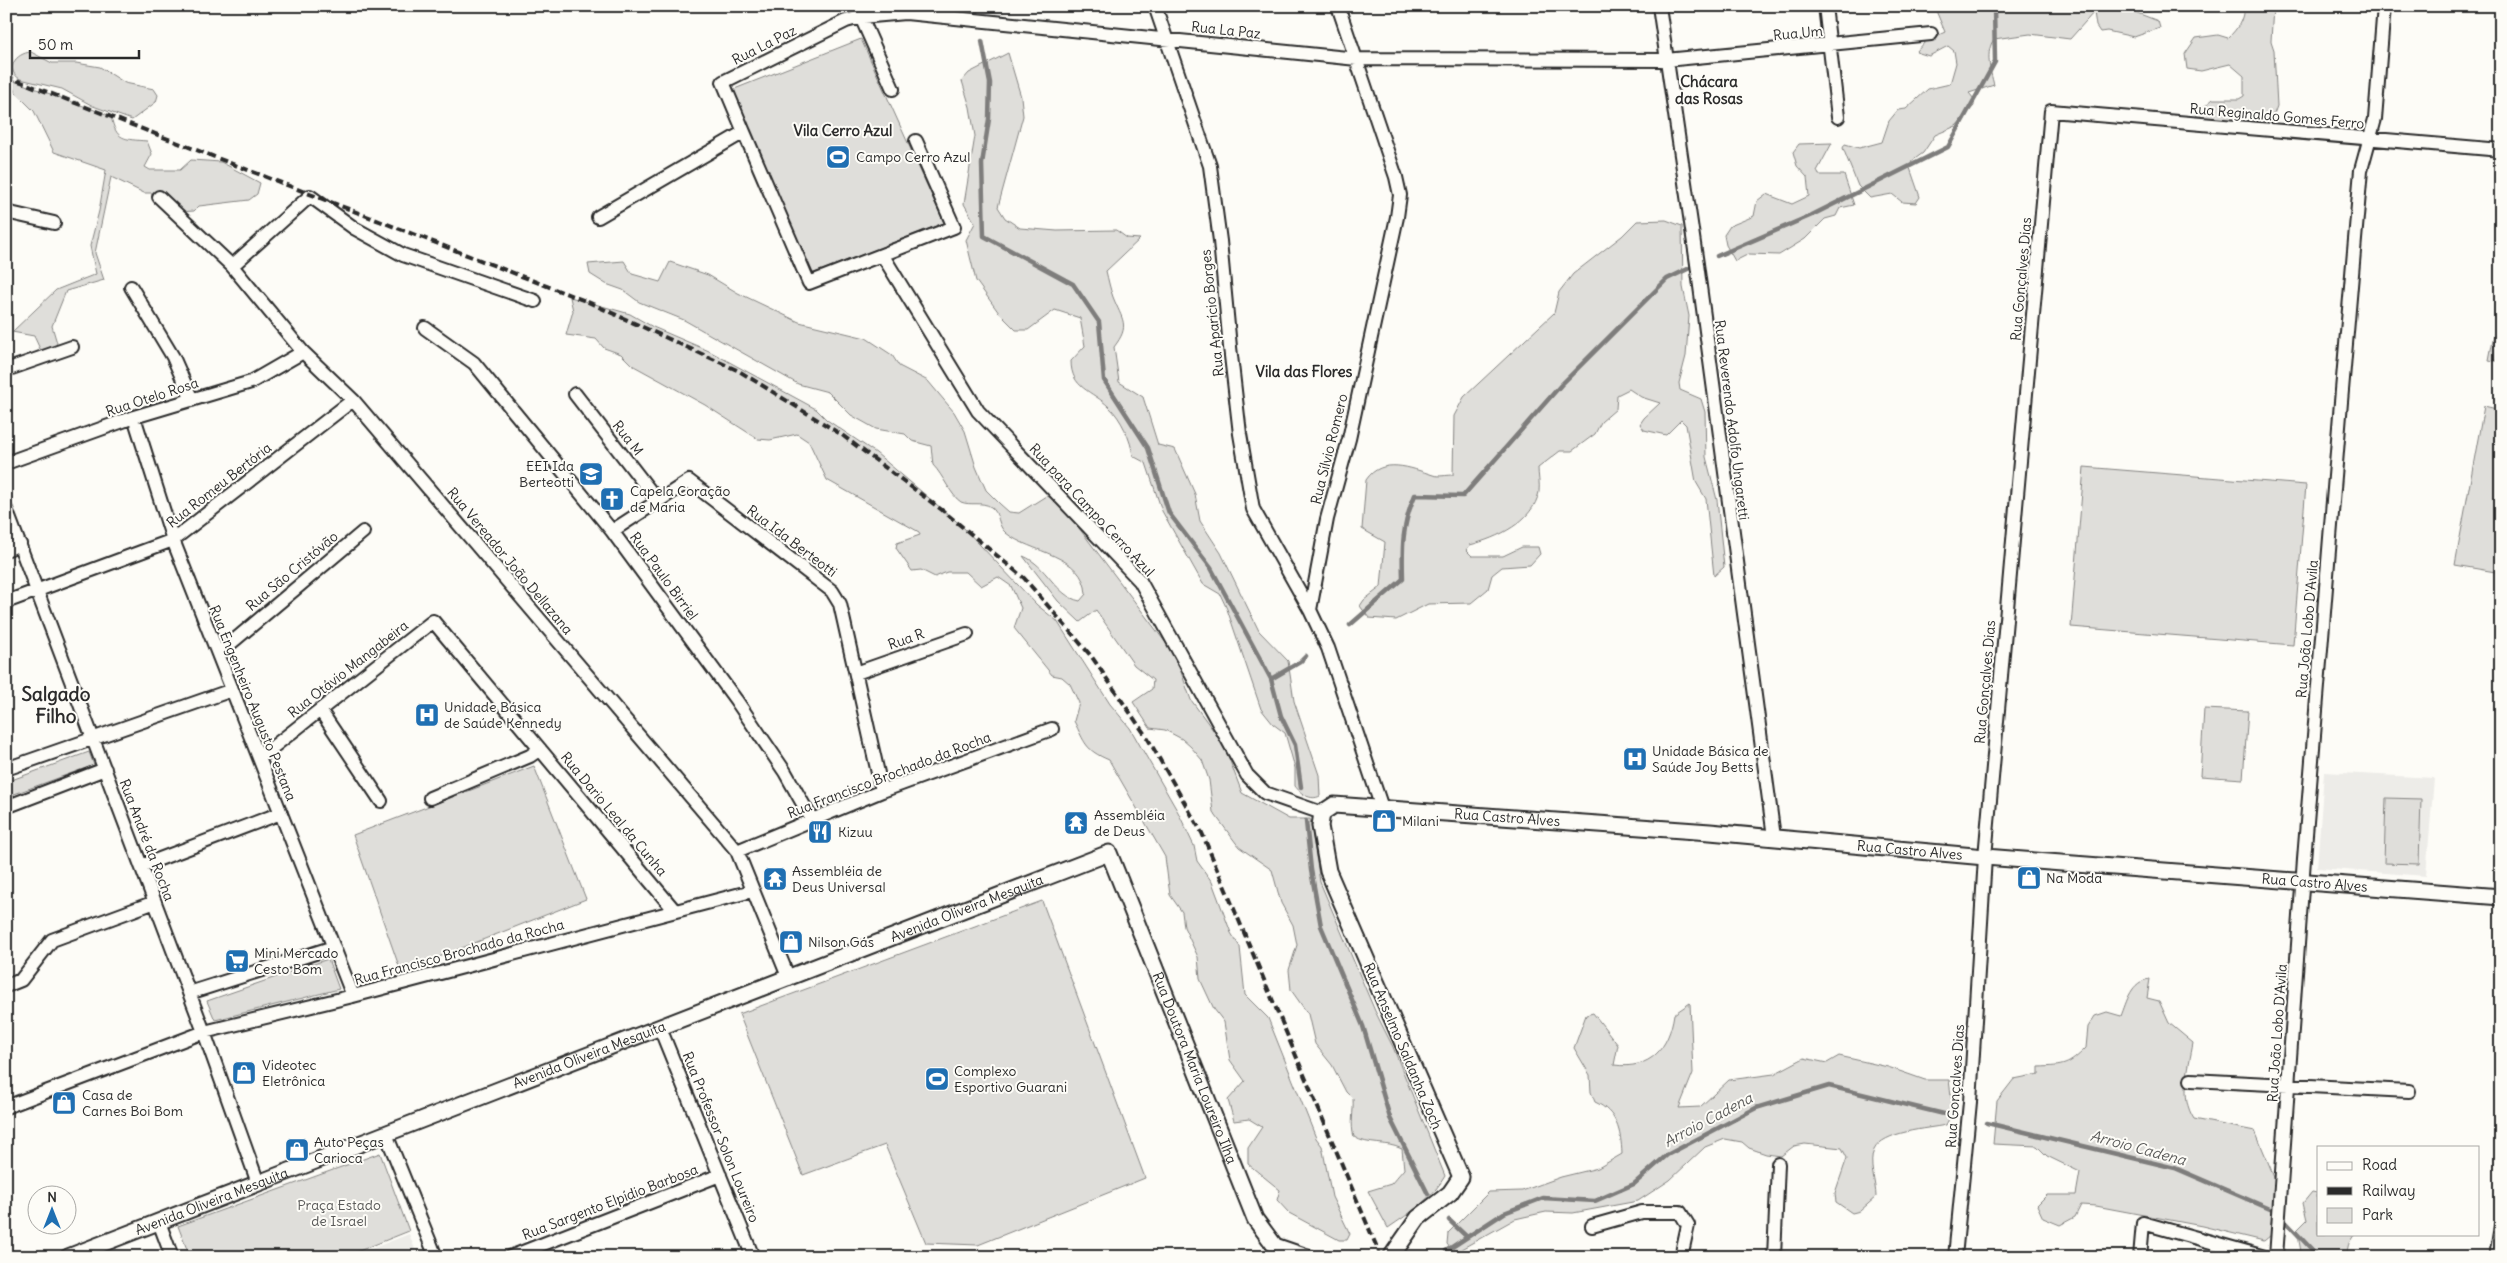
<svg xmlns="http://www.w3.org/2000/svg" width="2507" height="1263" font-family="Delius,sans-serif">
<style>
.built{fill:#edece8}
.green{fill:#dfdeda;stroke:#858482}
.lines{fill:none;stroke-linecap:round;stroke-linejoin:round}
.stream{stroke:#7e7d7b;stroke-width:4.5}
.minor-casing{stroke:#2b2b2b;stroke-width:16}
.tertiary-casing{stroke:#2b2b2b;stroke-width:19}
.minor{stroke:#fdfcf7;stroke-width:12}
.tertiary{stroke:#fdfcf7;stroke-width:15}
.rail{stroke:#2b2b2b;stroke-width:4;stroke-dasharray:8 4;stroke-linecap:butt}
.labels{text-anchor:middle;stroke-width:4;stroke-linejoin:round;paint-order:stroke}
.street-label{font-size:14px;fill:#2b2b2b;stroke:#fdfcf7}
.poi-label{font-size:14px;fill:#2b2b2b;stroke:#fdfcf7;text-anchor:start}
.park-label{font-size:14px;fill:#585857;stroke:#fdfcf7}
.neighbourhood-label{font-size:15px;font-weight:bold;fill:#2b2b2b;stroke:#fdfcf7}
.water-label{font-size:15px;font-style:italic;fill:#5b5b5a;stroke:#fdfcf7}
.district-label{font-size:19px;font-weight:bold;fill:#2b2b2b;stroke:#fdfcf7}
</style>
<rect width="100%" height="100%" fill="#fdfcf7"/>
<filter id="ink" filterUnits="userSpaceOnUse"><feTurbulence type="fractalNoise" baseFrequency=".02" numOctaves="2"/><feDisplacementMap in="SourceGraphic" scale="10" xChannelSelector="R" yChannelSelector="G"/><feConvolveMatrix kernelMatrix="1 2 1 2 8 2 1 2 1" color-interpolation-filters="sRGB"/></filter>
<g filter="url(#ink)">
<!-- built -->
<path class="built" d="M2324 772 2434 778 2426 876 2317 868Z
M409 1234 418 1257H351Z"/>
<!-- green -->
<path class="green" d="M1934 6H2119L2158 21 2160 28 2134 37 2107 31 2100 32 2096 26 2094 12 2070 39 2030 34 1994 39C1985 52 1990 70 1994 85L1969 93 1974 99V106L1956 126 1935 135 1923 153 1912 161 1910 168 1920 197 1916 203 1902 202 1892 194 1870 198 1858 186 1843 148 1845 144 1859 148 1882 142 1889 121 1898 110 1906 109 1928 89 1950 84 1956 63 1954 51 1948 46 1929 56 1916 52 1926 41 1945 32Z
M2244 6H2273L2271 41 2274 50 2277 106 2274 114 2252 123 2244 119 2240 122 2201 120 2196 117 2198 112 2213 99H2239L2244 96V76L2230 64 2201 71 2187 69 2185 54 2196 38 2218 35 2228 38C2238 28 2243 21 2244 6Z
M861 39 944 223 812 274 732 90Z
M31 52 52 63H76L100 67 125 83 154 89 158 95 156 102 132 120 93 106 62 89 20 79C4 69 16 53 31 52Z
M1008 53 1021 97 1023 116 998 207 1005 218 1020 228 1057 231 1116 230 1127 238 1140 239 1106 271C1108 279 1110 289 1113 297 1122 320 1131 325 1114 347L1119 382 1143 397 1158 445 1175 449 1195 494 1200 521 1221 553 1259 631 1288 661 1294 701 1319 775 1320 796C1311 801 1301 794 1295 786V768L1285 733 1273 724 1261 709 1227 609 1220 594 1203 584 1162 511 1146 463 1133 456C1131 440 1121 418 1109 407 1092 390 1071 389 1071 361L1085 346 1080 318 1055 310 1028 330H1016L999 313 976 281 966 240 975 223 964 204 975 136 970 107 962 81 969 73Z
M6 78 111 116C116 141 124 139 147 141L152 154 145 167 150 170H180L191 160 221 162 260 183 257 194 249 200 199 206 194 211 178 212 159 193H144L111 177 95 253 104 280 66 291 52 326 57 343 51 356 40 349 34 336 12 332 56 290 96 274 90 246 99 211 106 170 54 152 34 111 17 94Z
M1832 143 1817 171 1819 175H1844L1854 205 1840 208 1836 216 1825 219 1805 239 1779 255 1749 254 1735 261 1726 245 1724 235 1730 226 1754 216 1757 201 1766 194 1792 204 1809 196 1807 177 1797 166 1793 152 1799 144Z
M1666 220 1682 226 1683 287 1689 316 1686 356 1679 383 1680 390 1701 399 1705 412 1706 457 1717 500 1724 567 1714 576 1706 499 1696 482 1686 425 1681 420 1666 435 1644 430 1640 424 1644 418 1660 403 1641 397 1629 389 1617 395 1616 409 1601 422 1595 434 1572 451H1560L1538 468C1538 475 1540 484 1539 492 1533 522 1497 538 1470 545L1466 550 1472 556H1503L1522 547H1538L1540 554 1530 565 1502 567 1492 575 1488 589 1471 603 1428 604 1396 620 1369 618 1360 606 1364 600 1381 587 1385 542 1362 529 1366 480C1382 456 1411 468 1433 475 1439 477 1447 475 1453 475L1454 416 1464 397 1554 313 1559 292 1573 274 1622 236 1637 221Z
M624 261 632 274 660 282 670 262 708 275 738 293 799 322 866 338 892 355 899 366 928 381 954 412 965 431 976 467 986 490 1000 504 1009 512 1019 513 1046 496 1057 499 1175 655 1191 700 1224 745 1242 793 1289 819H1310L1320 882 1375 1011 1393 1047 1445 1176C1432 1199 1410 1213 1388 1228L1368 1191 1391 1184 1404 1169 1402 1149C1386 1141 1368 1146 1354 1137 1350 1124 1354 1112 1353 1099L1346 1092 1332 1065 1315 1044 1308 1014 1291 990 1289 970 1297 945 1293 925 1281 903 1272 870 1239 847 1213 812 1209 780 1202 760 1191 747 1182 739 1165 730 1150 728 1133 702 1152 689 1153 680 1134 665 1096 610 1080 622 1058 601 1023 556C1047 565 1055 596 1080 601L1086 594C1084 554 1030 553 1006 533 997 526 1000 513 991 507 982 501 970 506 961 502 951 496 943 475 933 465L931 446 912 441 905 434 876 429 851 415 828 392 798 384 684 320 639 302 623 290 606 284 590 274 588 264Z
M570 297 630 314 653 327 709 351 816 409 827 420 876 453 962 526 1037 605 1057 621 1110 704 1130 728 1178 812 1194 846 1197 861 1212 882 1231 933 1240 947 1245 995 1268 1018 1316 1138 1322 1146 1332 1197 1350 1234 1347 1240H1339L1289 1213 1277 1200 1280 1190 1248 1164V1148L1262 1127 1249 1119 1234 1121 1228 1100 1245 1081 1230 1060 1224 1022 1214 1009 1200 979 1198 957 1184 927 1182 912 1170 895 1165 857 1109 760C1085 750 1085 743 1074 721L1079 703 1070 684 1062 677 1052 675 1014 628 1021 608 1011 586 998 577 981 586 966 572H947L935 577 921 570 912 571 896 548 897 543 920 535 919 532 827 480 809 442 797 434 770 440 758 439 705 405 632 365 621 354 604 348 596 339 566 335 573 311Z
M2501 298V362L2489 360Z
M2484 406 2501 410V573L2455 565Z
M2084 467 2306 485 2293 645 2071 627Z
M2204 709 2248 711 2243 779 2200 776Z
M89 752 94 765 6 797V782Z
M534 766 586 899 401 972 353 835Z
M2386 798 2421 799 2419 864 2384 863Z
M1042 901 1145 1178 978 1245 926 1243 885 1145 803 1175 739 1014Z
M328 959 339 989 215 1020 207 1001Z
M2150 979 2147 998 2159 1001 2169 1023 2193 1043C2189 1068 2179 1096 2194 1119L2255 1131 2278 1186 2271 1235 2264 1241 2202 1226 2096 1206 2081 1205 2075 1217 2060 1225 2043 1218 2037 1205 2047 1195H2076L2080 1172 2047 1156 2037 1146 1993 1144 1997 1101 2014 1079 2039 1074V1067C2064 1066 2068 1066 2086 1048L2088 1027 2095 1016 2107 1012 2121 1016C2127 1001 2131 981 2150 979Z
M1690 1003 1693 1073 1679 1108 1700 1107 1729 1080 1774 1074 1804 1058 1827 1063 1839 1056 1888 1067 1925 1080H1949L1953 1111 1946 1125C1927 1129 1883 1131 1874 1150 1868 1163 1876 1183 1876 1197L1860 1211 1852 1213 1836 1202 1835 1193 1847 1158 1842 1148 1805 1144 1794 1146 1781 1156 1766 1154 1749 1148 1742 1142 1725 1139 1705 1147 1670 1180 1638 1201 1573 1213 1546 1212 1515 1219 1454 1253 1447 1244 1448 1233 1489 1192 1522 1191 1561 1177 1598 1168 1622 1154C1621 1131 1617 1112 1595 1102L1591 1092 1590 1075 1574 1048 1586 1015 1593 1013 1618 1045 1614 1065C1651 1070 1669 1048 1674 1014Z
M380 1153 409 1231 344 1257H190L178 1226Z
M2312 1192 2317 1193 2318 1234H2354L2349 1242 2346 1257H2302L2297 1230 2307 1220 2303 1203Z"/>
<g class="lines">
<!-- stream -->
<path class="stream" d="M977 12 978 6
M982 41 990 83 989 119 982 164 984 236 1073 284 1099 322 1104 380 1148 448 1169 513 1211 568 1271 679 1281 716 1295 745 1301 787
M1717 256 1812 215 1948 147 1995 62 1994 6
M1350 625 1403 579C1402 547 1402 525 1415 495L1463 496 1561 385 1667 279 1696 265
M1271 679 1300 662 1306 656
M1306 821 1311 870 1321 926 1363 1026 1390 1118 1428 1194
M1987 1123 2175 1168 2277 1212
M2282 1218 2319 1257
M1449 1220 1467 1237
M1446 1251 1504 1213 1543 1198 1595 1201 1634 1184 1667 1155 1756 1108 1829 1086 1944 1114"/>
<defs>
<path id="minor" d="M1155 6 1210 166 1220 241 1230 347 1240 434 1253 509 1310 610 1328 648 1382 808
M1659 6 1697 264 1774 837
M1825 6 1838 117
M861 17 893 89
M744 132 809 283 954 227 916 141
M159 197 232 266 303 352 353 400 737 851 789 979
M6 212 54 223
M598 217 744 132 723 82 846 21 861 17 906 13 1357 59 1666 60 1931 34
M883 256 978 411 1140 581 1247 775 1265 793 1322 813
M232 266 310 196 354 228 403 255 535 301
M131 287 173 357 192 400
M425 328 474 363 612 531 736 700 785 772 812 820
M6 370 72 347
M575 394 657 500
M134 417 173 540 353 996
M6 463 134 417 251 382 303 352
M6 509 204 1032 258 1183
M612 531 689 481 832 591 840 604 882 791
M6 550 20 544
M6 602 173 540 353 400
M1310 610 1327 519 1349 439 1397 217 1400 195 1396 177 1338 6
M218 654 363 532
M856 673 967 634
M320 710 381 801
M259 758 433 621 675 911
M6 769 232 690
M430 798 530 756 540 749
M6 807 105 769
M737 851 882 791 1052 729
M141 866 281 813
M6 986 21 980 52 940 155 902
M189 993 334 947
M660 1028 753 1257
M2191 1080 2409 1091
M6 1107 204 1032 353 996 752 891
M386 1134 436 1257
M159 1222 172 1257
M1592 1226 1642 1212H1680L1688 1225 1681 1257
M510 1257 720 1175
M1774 1257 1778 1164
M1955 1257 1970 1102 1985 857 2051 111 2501 150
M2140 1257 2143 1223 2265 1257
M2276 1257 2304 859 2341 402 2361 170 2375 119 2384 6
M2496 1257 2501 1226"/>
<g id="tertiary">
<path id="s1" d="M68 1257 1109 853 1255 1219 1275 1246 1307 1257"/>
<path id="s2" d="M1391 1257 1418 1218 1450 1193 1461 1177 1328 871 1320 826 1322 813 1334 805 1710 832 1985 857 2501 897"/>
</g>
</defs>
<!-- minor casing -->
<use href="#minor" class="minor-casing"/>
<!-- tertiary casing -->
<use href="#tertiary" class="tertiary-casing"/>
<!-- minor -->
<use href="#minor" class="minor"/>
<!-- tertiary -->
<use href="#tertiary" class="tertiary"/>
<!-- rail -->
<path class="rail" d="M6 76 588 302 739 371 842 435 942 510 1024 578 1092 657 1148 739 1202 833 1381 1257"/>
</g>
</g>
<!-- icons -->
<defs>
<symbol id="stadium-square" viewBox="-11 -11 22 22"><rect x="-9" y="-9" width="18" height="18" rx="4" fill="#1f6fb2" stroke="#fdfcf7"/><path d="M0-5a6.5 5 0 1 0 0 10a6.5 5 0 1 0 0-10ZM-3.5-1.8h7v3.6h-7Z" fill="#fff"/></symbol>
<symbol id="school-square" viewBox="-11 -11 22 22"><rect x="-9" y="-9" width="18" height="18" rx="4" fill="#1f6fb2" stroke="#fdfcf7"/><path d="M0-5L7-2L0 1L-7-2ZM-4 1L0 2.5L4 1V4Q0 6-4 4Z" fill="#fff"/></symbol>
<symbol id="church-square" viewBox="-11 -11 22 22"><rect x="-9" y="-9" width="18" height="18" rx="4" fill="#1f6fb2" stroke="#fdfcf7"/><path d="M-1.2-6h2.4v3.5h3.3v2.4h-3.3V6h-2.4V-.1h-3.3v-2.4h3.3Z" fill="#fff"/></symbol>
<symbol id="hospital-square" viewBox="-11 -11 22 22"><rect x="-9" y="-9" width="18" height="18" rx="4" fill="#1f6fb2" stroke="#fdfcf7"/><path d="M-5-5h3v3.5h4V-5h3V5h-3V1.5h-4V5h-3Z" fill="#fff"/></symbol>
<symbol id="shop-square" viewBox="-11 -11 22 22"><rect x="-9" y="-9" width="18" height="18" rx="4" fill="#1f6fb2" stroke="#fdfcf7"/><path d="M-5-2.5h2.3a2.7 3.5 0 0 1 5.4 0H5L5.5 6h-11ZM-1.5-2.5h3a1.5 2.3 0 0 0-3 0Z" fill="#fff"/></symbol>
<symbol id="temple-square" viewBox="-11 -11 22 22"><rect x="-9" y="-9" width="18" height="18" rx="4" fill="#1f6fb2" stroke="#fdfcf7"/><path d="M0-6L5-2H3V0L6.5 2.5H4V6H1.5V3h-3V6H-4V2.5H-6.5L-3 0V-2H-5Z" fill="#fff"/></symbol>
<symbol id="restaurant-square" viewBox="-11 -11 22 22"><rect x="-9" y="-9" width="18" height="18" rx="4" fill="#1f6fb2" stroke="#fdfcf7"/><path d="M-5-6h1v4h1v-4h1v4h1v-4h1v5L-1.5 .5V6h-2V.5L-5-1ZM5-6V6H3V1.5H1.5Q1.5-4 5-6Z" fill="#fff"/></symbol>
<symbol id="supermarket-square" viewBox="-11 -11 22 22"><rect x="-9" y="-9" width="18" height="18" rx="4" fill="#1f6fb2" stroke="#fdfcf7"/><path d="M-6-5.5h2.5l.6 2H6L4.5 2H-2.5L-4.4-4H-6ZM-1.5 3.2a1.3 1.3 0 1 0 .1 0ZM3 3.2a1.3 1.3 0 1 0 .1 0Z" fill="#fff"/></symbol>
</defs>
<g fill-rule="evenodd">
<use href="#stadium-square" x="824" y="143" width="28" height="28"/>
<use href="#school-square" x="577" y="460" width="28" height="28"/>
<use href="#church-square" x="598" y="485" width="28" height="28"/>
<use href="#hospital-square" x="413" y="701" width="28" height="28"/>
<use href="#hospital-square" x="1621" y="745" width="28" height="28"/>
<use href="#shop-square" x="1370" y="807" width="28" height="28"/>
<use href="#temple-square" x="1062" y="809" width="28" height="28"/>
<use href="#restaurant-square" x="806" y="818" width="28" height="28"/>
<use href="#shop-square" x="2015" y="864" width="28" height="28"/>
<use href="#temple-square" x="761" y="865" width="28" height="28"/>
<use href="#shop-square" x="777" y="928" width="28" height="28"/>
<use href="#supermarket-square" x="223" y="947" width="28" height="28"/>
<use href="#shop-square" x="230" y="1059" width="28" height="28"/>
<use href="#stadium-square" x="923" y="1065" width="28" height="28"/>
<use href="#shop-square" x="50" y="1089" width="28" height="28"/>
<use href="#shop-square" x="283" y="1136" width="28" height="28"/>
</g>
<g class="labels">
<!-- street labels -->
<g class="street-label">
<text transform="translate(1226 30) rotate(6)" y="5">Rua La Paz</text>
<text transform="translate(1798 33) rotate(-5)" y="5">Rua Um</text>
<text transform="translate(764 45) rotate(-27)" y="5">Rua La Paz</text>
<text transform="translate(2277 116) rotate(5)" y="5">Rua Reginaldo Gomes Ferro</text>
<text transform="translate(2021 279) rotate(-85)" y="5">Rua Gonçalves Dias</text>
<text transform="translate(1212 313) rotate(-96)" y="5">Rua Aparício Borges</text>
<text transform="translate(152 397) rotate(-18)" y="5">Rua Otelo Rosa</text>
<text transform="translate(1732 420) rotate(83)" y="5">Rua Reverendo Adolfo Ungaretti</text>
<text transform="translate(628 438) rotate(52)" y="5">Rua M</text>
<text transform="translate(1329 449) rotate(-76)" y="5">Rua Sílvio Romero</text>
<text transform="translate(219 485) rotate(-38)" y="5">Rua Romeu Bertória</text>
<text transform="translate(1092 510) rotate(47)" y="5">Rua para Campo Cerro Azul</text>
<text transform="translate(792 541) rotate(37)" y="5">Rua Ida Berteotti</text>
<text transform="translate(510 561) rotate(50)" y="5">Rua Vereador João Dellazana</text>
<text transform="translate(292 571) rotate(-40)" y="5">Rua São Cristóvão</text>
<text transform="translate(664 576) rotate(54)" y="5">Rua Paulo Birriel</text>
<text transform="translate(2307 629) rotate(-85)" y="5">Rua João Lobo D'Avila</text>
<text transform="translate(906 639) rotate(-19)" y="5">Rua R</text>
<text transform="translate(348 669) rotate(-38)" y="5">Rua Otávio Mangabeira</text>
<text transform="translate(1985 682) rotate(-85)" y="5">Rua Gonçalves Dias</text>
<text transform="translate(253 703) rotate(68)" y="5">Rua Engenheiro Augusto Pestana</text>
<text transform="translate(889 775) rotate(-21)" y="5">Rua Francisco Brochado da Rocha</text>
<text transform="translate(614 814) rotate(50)" y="5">Rua Dario Leal da Cunha</text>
<text dy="5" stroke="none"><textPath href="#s2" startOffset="688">Rua Castro Alves</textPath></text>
<text transform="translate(147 840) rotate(69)" y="5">Rua André da Rocha</text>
<text dy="5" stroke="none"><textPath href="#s2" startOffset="1092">Rua Castro Alves</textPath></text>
<text dy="5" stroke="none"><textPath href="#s2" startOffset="1498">Rua Castro Alves</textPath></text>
<text dy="5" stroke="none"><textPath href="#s1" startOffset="964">Avenida Oliveira Mesquita</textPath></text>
<text transform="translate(459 952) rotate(-15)" y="5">Rua Francisco Brochado da Rocha</text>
<text transform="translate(2277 1033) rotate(-86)" y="5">Rua João Lobo D'Avila</text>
<text transform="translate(1403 1046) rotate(67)" y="5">Rua Anselmo Saldanha Zoch</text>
<text dy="5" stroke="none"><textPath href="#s1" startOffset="559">Avenida Oliveira Mesquita</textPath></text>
<text dy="5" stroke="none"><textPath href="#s1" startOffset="1348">Rua Doutora Maria Loureiro Ilha</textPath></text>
<text transform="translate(1955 1086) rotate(-86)" y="5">Rua Gonçalves Dias</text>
<text transform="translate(721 1137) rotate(68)" y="5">Rua Professor Solon Loureiro</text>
<text dy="5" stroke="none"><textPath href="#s1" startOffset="154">Avenida Oliveira Mesquita</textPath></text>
<text transform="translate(610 1202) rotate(-21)" y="5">Rua Sargento Elpídio Barbosa</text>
</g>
<!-- poi labels -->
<g class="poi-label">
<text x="856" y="162">Campo Cerro Azul</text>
<text x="574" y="471" text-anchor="end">EEI Ida<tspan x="574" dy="16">Berteotti</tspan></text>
<text x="630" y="496">Capela Coração<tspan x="630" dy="16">de Maria</tspan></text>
<text x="444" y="712">Unidade Básica<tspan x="444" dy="16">de Saúde Kennedy</tspan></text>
<text x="1652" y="756">Unidade Básica de<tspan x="1652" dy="16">Saúde Joy Betts</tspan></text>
<text x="1094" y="820">Assembléia<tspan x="1094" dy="16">de Deus</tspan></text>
<text x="1402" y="826">Milani</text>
<text x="838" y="837">Kizuu</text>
<text x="792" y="876">Assembléia de<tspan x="792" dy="16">Deus Universal</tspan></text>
<text x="2046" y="883">Na Moda</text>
<text x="808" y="947">Nilson Gás</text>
<text x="254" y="958">Mini Mercado<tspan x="254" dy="16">Cesto Bom</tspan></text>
<text x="262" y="1070">Videotec<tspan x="262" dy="16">Eletrônica</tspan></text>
<text x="954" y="1076">Complexo<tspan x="954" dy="16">Esportivo Guarani</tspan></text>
<text x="82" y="1100">Casa de<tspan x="82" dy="16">Carnes Boi Bom</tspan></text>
<text x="314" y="1147">Auto Peças<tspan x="314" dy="16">Carioca</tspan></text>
</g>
<!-- park labels -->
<g class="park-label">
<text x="339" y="1210">Praça Estado<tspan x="339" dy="16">de Israel</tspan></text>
</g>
<!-- neighbourhood labels -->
<g class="neighbourhood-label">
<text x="1709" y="87">Chácara<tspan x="1709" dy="17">das Rosas</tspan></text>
<text x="843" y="136">Vila Cerro Azul</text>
<text x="1304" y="377">Vila das Flores</text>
</g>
<!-- water labels -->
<g class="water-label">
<text transform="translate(1708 1120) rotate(-28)" y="5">Arroio Cadena</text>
<text transform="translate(2138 1148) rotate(15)" y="5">Arroio Cadena</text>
</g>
<!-- district labels -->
<g class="district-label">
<text x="56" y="701">Salgado<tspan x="56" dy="22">Filho</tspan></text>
</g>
</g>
<!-- margin -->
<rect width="2507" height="1263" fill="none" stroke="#fdfcf7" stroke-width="25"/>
<rect x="12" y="12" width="2482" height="1238" fill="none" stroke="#2b2b2b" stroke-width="2" filter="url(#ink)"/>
<!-- legend -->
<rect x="2317" y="1146" width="162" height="90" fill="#fdfcf7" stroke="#a9a8a5"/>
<rect x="2327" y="1162" width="25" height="8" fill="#fdfcf7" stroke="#a9a8a5"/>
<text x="2362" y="1170" font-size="15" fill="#2b2b2b">Road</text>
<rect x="2327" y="1187" width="25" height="8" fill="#2b2b2b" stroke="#a9a8a5"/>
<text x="2362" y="1196" font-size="15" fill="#2b2b2b">Railway</text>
<rect x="2327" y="1208" width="25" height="15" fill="#dfdeda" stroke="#a9a8a5"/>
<text x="2362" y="1220" font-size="15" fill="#2b2b2b">Park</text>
<!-- north arrow -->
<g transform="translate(52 1210)"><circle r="24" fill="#fdfcf7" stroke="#a9a8a5"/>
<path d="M0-4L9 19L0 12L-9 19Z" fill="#1f6fb2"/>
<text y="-8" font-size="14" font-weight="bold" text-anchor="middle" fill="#2b2b2b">N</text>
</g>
<!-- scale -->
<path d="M30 50v8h109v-8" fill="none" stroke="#2b2b2b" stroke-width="2.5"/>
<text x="38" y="50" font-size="15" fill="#2b2b2b" stroke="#fdfcf7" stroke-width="4" paint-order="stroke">50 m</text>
</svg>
